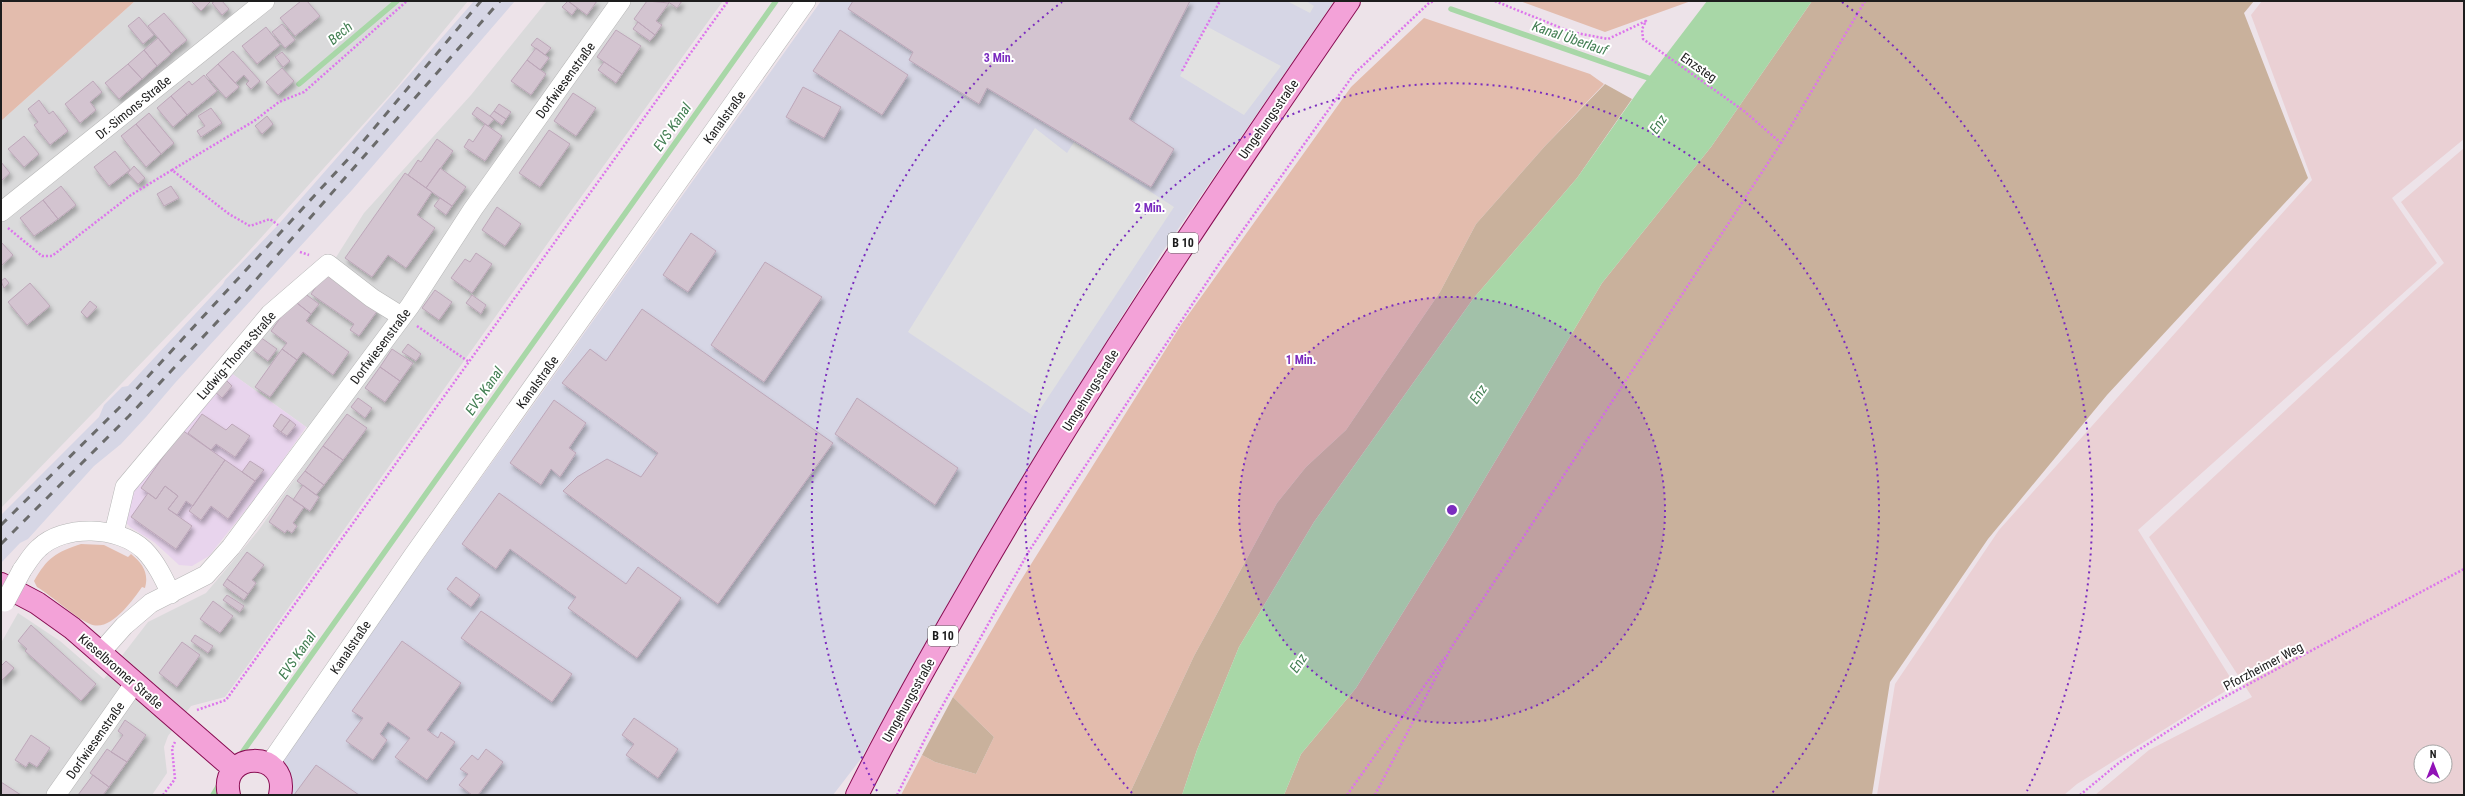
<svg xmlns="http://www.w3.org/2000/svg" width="2465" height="796" font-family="'Roboto Condensed',sans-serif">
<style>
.residential{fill:#dadadb}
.commercial{fill:#e8d4ed}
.industrial{fill:#d6d6e5}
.farmland{fill:#ead0d4;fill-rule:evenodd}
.grass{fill:#e3bcad}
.forest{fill:#c9b19c}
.parking{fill:#e1e1e1}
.water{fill:#a8d7a7}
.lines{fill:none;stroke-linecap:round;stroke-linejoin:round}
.stream{stroke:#a8d7a7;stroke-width:5.5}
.building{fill:#d3c4d0;stroke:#bda7b9;filter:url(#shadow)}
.minor-casing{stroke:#b6b6b6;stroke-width:20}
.major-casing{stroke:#880d52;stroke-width:24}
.path{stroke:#dd75ec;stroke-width:2.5;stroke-dasharray:2 2;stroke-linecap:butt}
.minor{stroke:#fff;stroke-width:19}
.major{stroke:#f3a2d8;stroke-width:22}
.rail{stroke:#6b6b6b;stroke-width:3;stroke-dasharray:8 8;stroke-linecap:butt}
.minor-bridge-casing{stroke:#b6b6b6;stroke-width:20;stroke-linecap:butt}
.minor-bridge{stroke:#fff;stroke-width:19}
.ring{fill:none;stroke:#7b2cbf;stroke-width:2;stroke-dasharray:2 4}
.labels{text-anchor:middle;stroke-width:4;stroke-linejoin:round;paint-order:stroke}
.shield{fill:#fff;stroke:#616161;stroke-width:1}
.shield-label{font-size:12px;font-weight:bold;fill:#1d1d1d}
.street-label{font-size:13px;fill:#1d1d1d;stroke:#fff}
.water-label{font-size:14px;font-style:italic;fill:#427e52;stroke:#fff}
.centre{fill:#7b2cbf;stroke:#fff;stroke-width:2}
.ring-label{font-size:12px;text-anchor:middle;font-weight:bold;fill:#7b2cbf;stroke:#fff;stroke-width:4;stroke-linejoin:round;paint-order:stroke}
</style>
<defs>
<filter id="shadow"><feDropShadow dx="2.5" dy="4.5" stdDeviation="2" flood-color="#0004"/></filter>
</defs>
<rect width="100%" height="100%" fill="#ede3e9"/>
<!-- residential -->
<path class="residential" d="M135 1H468L397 87 240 261 1 508V121Z
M547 1H723L560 226 225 697 191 706 168 736 164 747 167 773 152 795H1V643L18 613 60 641 104 679 148 622 206 593 258 531 323 439 231 373 266 328 328 270 364 213 471 95Z"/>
<!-- commercial -->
<path class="commercial" d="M231 373 306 427 264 487 209 556 192 566 179 565 154 542 130 527 122 518 135 487Z"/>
<!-- industrial -->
<path class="industrial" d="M474 1H515L352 190 175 383 146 417 121 444 94 466 28 539 20 543 1 563V515L99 417 104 405 122 387 128 386 223 284 225 280 278 225Z
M821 1H1334L1163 251 1114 329 971 563 860 760 833 795H285L280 760Z"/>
<!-- farmland -->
<path class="farmland" d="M2262 1H2464V139L2392 198 2437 263 2138 530 2235 685 2077 784 2064 795H1877L1895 684 1999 530 2312 180 2251 15Z
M2464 148V795H2095L2149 750 2252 697 2149 537 2444 263 2401 202ZM2421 752H2445V776H2421Z"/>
<!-- grass -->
<path class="grass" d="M4 1H135L1 121V5Z
M1520 1H1691L1605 32Z
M1424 18 1590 74 1604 84 1545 146 1476 224 1440 292 1346 430 1306 467 1277 503 1194 656 1129 795H901L922 755 935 762 976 774 994 737 953 697 1018 585 1181 325 1351 87Z
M81 544 104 545 128 557 131 554C143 564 149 573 145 588L142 587C132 601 110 633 90 624 77 619 52 596 37 587L34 581C47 558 56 552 81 544Z"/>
<!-- forest -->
<path class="forest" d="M1812 1H2254L2244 13 2308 178 2107 395 1988 539 1890 682 1872 795H1284L1301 754 1356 688 1451 535 1602 283 1711 147Z
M1605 84 1632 99 1577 178 1473 299 1314 522 1239 647 1197 750 1182 795H1129L1194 656 1277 503 1306 467 1346 430 1440 292 1476 224 1545 146Z
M953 697 994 737 976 774 935 762 922 755Z"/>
<!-- parking -->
<path class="parking" d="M1287 1H1306L1314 6 1310 13Z
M1206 26 1281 66 1244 115 1180 76Z
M1035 128 1067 153 1074 142 1174 207 1035 417 908 332Z"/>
<!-- water -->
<path class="water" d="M1707 1H1812L1711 147 1602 283 1451 535 1356 688 1301 754 1284 795H1182L1197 750 1239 647 1314 522 1473 299 1577 178 1639 90Z"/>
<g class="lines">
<!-- stream -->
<path class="stream" d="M1451 9 1654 80
M299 84 397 1
M239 757 776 1
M213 795 221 782"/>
</g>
<!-- building -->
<path class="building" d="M191 1H211L201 11Z
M215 1H222L229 9 222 15 212 3Z
M301 1H307L320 16 295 36 280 18Z
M568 1H597L587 15Z
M568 1 577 8 572 15 562 7Z
M647 1 669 3 656 21 662 25 655 35 634 19Z
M667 1H682L677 8Z
M853 1H1190L1129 119 1174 149 1151 187 987 88 979 104 909 60 913 52 848 9Z
M164 13 187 40 171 53 148 26Z
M139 17 154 35 143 44 128 26Z
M638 22 655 35 650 41 633 29Z
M282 24 295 40 285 48 272 32Z
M266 27 280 45 257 64 242 46Z
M616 30 641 46 622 74 597 57Z
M840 30 908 75 882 115 813 71Z
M158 38 171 54 157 66 144 50Z
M537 38 551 48 545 55 531 45Z
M536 48 549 58 540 70 527 60Z
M144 50 157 66 142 79 128 64Z
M233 51 260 81 251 89 246 84 249 81 244 75 235 83 218 64Z
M282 52 290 61 283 67 275 57Z
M527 60 546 74 531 95 511 81Z
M604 62 622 74 616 83 598 70Z
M128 64 142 79 119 99 105 83Z
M218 64 239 87 226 98 206 75Z
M282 68 294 81 278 95 266 82Z
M204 75 217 91 187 115 171 96 189 81 192 85Z
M93 81 102 92 90 102 96 110 80 123 65 104Z
M803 87 841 107 824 138 786 117Z
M573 93 596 108 576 136 554 121Z
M171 96 187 115 173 127 157 108Z
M39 100 49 114 53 111 68 131 50 145 34 125 38 122 28 109Z
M499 104 511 112 506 119 494 111Z
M477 107 494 119 488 126 472 114Z
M211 108 222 123 201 137 197 131 205 126 198 116Z
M494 111 506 119 502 125 490 116Z
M149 113 174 143 161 154 136 124Z
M267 116 273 124 262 134 255 126Z
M136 124 161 154 146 167 121 136Z
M485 124 502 136 485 161 464 147 469 139 473 142Z
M549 130 570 144 540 187 519 173Z
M24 136 39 154 24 167 8 149Z
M437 139 453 151 426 188 408 175 418 160 421 162Z
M115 151 130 170 109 186 94 167Z
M1 162 10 173 1 181Z
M134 166 145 178 138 184 128 173Z
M440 168 466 187 452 206 426 188Z
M405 173 432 192 417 215 435 228 406 268 388 255 372 277 345 258Z
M61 186 76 205 58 219 43 200Z
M171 186 179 198 164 206 157 194Z
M440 198 452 206 446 215 434 206Z
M43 200 58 219 34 236 20 218Z
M497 207 521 224 505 246 482 230Z
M691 233 716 251 688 292 663 275Z
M1 242 13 255 1 266Z
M476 253 492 264 472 293 451 278 465 259 470 262Z
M765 262 822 297 764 382 711 345Z
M325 274 378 310 359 336 350 330 354 324 311 294Z
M5 278 9 283 4 288 1 281Z
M30 283 50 306 27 325 8 302Z
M300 290 319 304 311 314 293 300Z
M435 290 452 302 439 320 422 308Z
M472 295 486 305 481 314 466 303Z
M293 300 311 314 306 321 349 352 333 375 303 352 297 360 282 349 287 343 271 331Z
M90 301 97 307 87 318 81 312Z
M642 309 833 443 718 604 563 491 577 477 607 459 641 477 658 453 562 383 590 349 606 361Z
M260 337 277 349 268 361 252 349Z
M408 344 421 354 416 361 402 352Z
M282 349 297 360 270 397 255 387Z
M392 349 413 363 400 381 380 367Z
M380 367 400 381 385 402 365 388Z
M226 380 232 386 222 398 215 392Z
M358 398 372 408 365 418 351 407Z
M857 398 958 468 935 505 835 434Z
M554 400 586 423 569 448 576 453 560 477 551 469 541 485 510 463Z
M202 414 226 430 232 424 250 436 235 457 216 444 211 450 188 433Z
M281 414 290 420 281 432 273 426Z
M347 414 367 428 343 460 323 446Z
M290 420 296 425 287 436 281 432Z
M182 430 225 460 193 506 186 501 177 515 168 509 178 496 165 486 156 499 141 488Z
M323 446 343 460 324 485 305 471Z
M225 460 255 481 228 519 211 506 201 520 189 511Z
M250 461 264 470 255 481 242 472Z
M305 471 324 485 316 495 297 481Z
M303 485 319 497 310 511 293 500Z
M165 486 178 496 168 509 192 526 176 549 131 517 148 493 156 499Z
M499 493 626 584 638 567 681 598 637 658 568 608 576 597 510 549 496 569 462 544Z
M287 495 304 507 293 523 297 526 292 533 287 530 285 533 269 522Z
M247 552 264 565 252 580 256 583 248 594 227 579Z
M456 577 480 595 471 607 447 589Z
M227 579 248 594 244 600 223 585Z
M227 595 244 606 240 612 223 600Z
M213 601 233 616 220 633 200 619Z
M481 611 572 674 552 702 461 638Z
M31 625 96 684 81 701 25 651 27 649 18 641Z
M195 635 213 646 208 653 191 641Z
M402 641 461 683 427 730 438 738 441 732 455 742 427 780 395 757 410 738 388 722 380 734 387 740 373 760 346 741 363 718 352 711Z
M182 642 200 655 177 687 159 673Z
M6 661 14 668 1 681V666Z
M634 718 678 749 658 778 626 755 634 744 622 735Z
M125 720 146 735 127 762 111 752 123 735 118 731Z
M31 735 50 748 37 767 29 762 26 767 15 760Z
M107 749 127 762 109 787 90 773Z
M486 749 503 762 478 795H472L459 785 468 774 460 769 472 755 478 760Z
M316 765 359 795H294Z
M93 775 109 787 103 795H78Z
M1 782 21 795H1Z"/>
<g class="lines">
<defs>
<path id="minor" d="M1 212 265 1
M114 533 125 487 270 314 328 264 372 298 401 316
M22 570C27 563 32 554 39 548 64 524 119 526 144 550 156 562 164 579 171 594
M100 653 124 626 151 603 206 575 231 547 410 306 473 209 621 1
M269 765 413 556 806 1
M56 795 134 684"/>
<path id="major" d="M1 584 37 603 72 628 234 769
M229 795C218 750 290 749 280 795
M857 795C890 729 926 665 963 601 1081 394 1214 197 1349 1"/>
</defs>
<!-- minor casing -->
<use href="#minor" class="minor-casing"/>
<!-- major casing -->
<use href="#major" class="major-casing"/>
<!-- path -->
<path class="path" d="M1495 1 1571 32 1608 39 1646 21 1642 29 1643 39 1744 111 1781 143
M1182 71 1220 1
M172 170 254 121 279 102 304 92 407 1
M8 228 42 256H52L131 195 172 170 229 214 250 226 270 219 278 225
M300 252 309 255
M417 326 469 362
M197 710 226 700 728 1
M163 795 175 779 172 748 175 742
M897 795 934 721 1029 551 1221 261 1354 74 1429 3 1434 1
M1347 795 1445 657
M1375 795 1451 648 1781 143 1865 1
M2080 795 2120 762 2204 708 2464 569"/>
<!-- minor -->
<use href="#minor" class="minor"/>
<!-- major -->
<use href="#major" class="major"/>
<!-- rail -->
<path class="rail" d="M1 525 119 408 350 157 481 1
M1 544 129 416 246 291 500 1"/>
<defs>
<path id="minor-bridge" d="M5 602 22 570"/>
</defs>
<!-- minor-bridge casing -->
<use href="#minor-bridge" class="minor-bridge-casing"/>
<!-- minor-bridge -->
<use href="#minor-bridge" class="minor-bridge"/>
</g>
<!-- distance rings -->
<circle cx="1452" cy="510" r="213" fill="#7b2cbf" fill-opacity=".12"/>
<g class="ring">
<circle cx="1452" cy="510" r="213"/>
<path d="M1132 793A427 427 0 1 1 1772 793"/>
<path d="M877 791A640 640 0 0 1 1062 2M1842 2A640 640 0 0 1 2027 791"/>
</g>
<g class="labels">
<!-- shield labels -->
<g class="shield">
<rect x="1168" y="233" width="30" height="20" rx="3"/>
<rect x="928" y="626" width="30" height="20" rx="3"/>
</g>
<g class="shield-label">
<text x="1183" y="247">B 10</text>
<text x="943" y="640">B 10</text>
</g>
<!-- street labels -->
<g class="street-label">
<text transform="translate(1699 67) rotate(35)" y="5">Enzsteg</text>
<text transform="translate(565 80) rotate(-54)" y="5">Dorfwiesenstraße</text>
<text transform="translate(133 107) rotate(-39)" y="5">Dr.-Simons-Straße</text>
<text transform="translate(724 117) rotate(-54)" y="5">Kanalstraße</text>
<text transform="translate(1268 119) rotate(-55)" y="5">Umgehungsstraße</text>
<text transform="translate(380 346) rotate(-53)" y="5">Dorfwiesenstraße</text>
<text transform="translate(236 355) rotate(-49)" y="5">Ludwig-Thoma-Straße</text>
<text transform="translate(537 382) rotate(-54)" y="5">Kanalstraße</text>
<text transform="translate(1090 390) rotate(-58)" y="5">Umgehungsstraße</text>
<text transform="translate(350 647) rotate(-56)" y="5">Kanalstraße</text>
<text transform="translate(2263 666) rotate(-28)" y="5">Pforzheimer Weg</text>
<text transform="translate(121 671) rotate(41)" y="5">Kieselbronner Straße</text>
<text transform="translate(908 700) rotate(-61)" y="5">Umgehungsstraße</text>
<text transform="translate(95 740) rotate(-55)" y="5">Dorfwiesenstraße</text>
</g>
<!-- water labels -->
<g class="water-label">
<text transform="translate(340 33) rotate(-40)" y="5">Bech</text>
<text transform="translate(1570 38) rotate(19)" y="5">Kanal Überlauf</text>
<text transform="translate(1658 124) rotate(-56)" y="5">Enz</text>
<text transform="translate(672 127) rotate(-55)" y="5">EVS Kanal</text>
<text transform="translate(484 391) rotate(-55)" y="5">EVS Kanal</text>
<text transform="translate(1478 394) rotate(-56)" y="5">Enz</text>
<text transform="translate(297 655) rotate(-55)" y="5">EVS Kanal</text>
<text transform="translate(1298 663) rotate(-56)" y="5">Enz</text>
</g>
</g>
<circle cx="1452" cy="510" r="6" class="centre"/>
<g class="ring-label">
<text x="999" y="62">3 Min.</text>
<text x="1150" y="212">2 Min.</text>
<text x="1301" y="364">1 Min.</text>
</g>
<!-- border -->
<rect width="2465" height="796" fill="none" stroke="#1d1d1d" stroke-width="4"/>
<!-- north arrow -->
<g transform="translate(2433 764)"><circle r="19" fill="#ffffff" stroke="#a5a5a5"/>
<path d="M0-3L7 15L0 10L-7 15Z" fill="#9112b7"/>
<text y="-6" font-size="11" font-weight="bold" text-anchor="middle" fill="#1d1d1d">N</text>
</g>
</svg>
